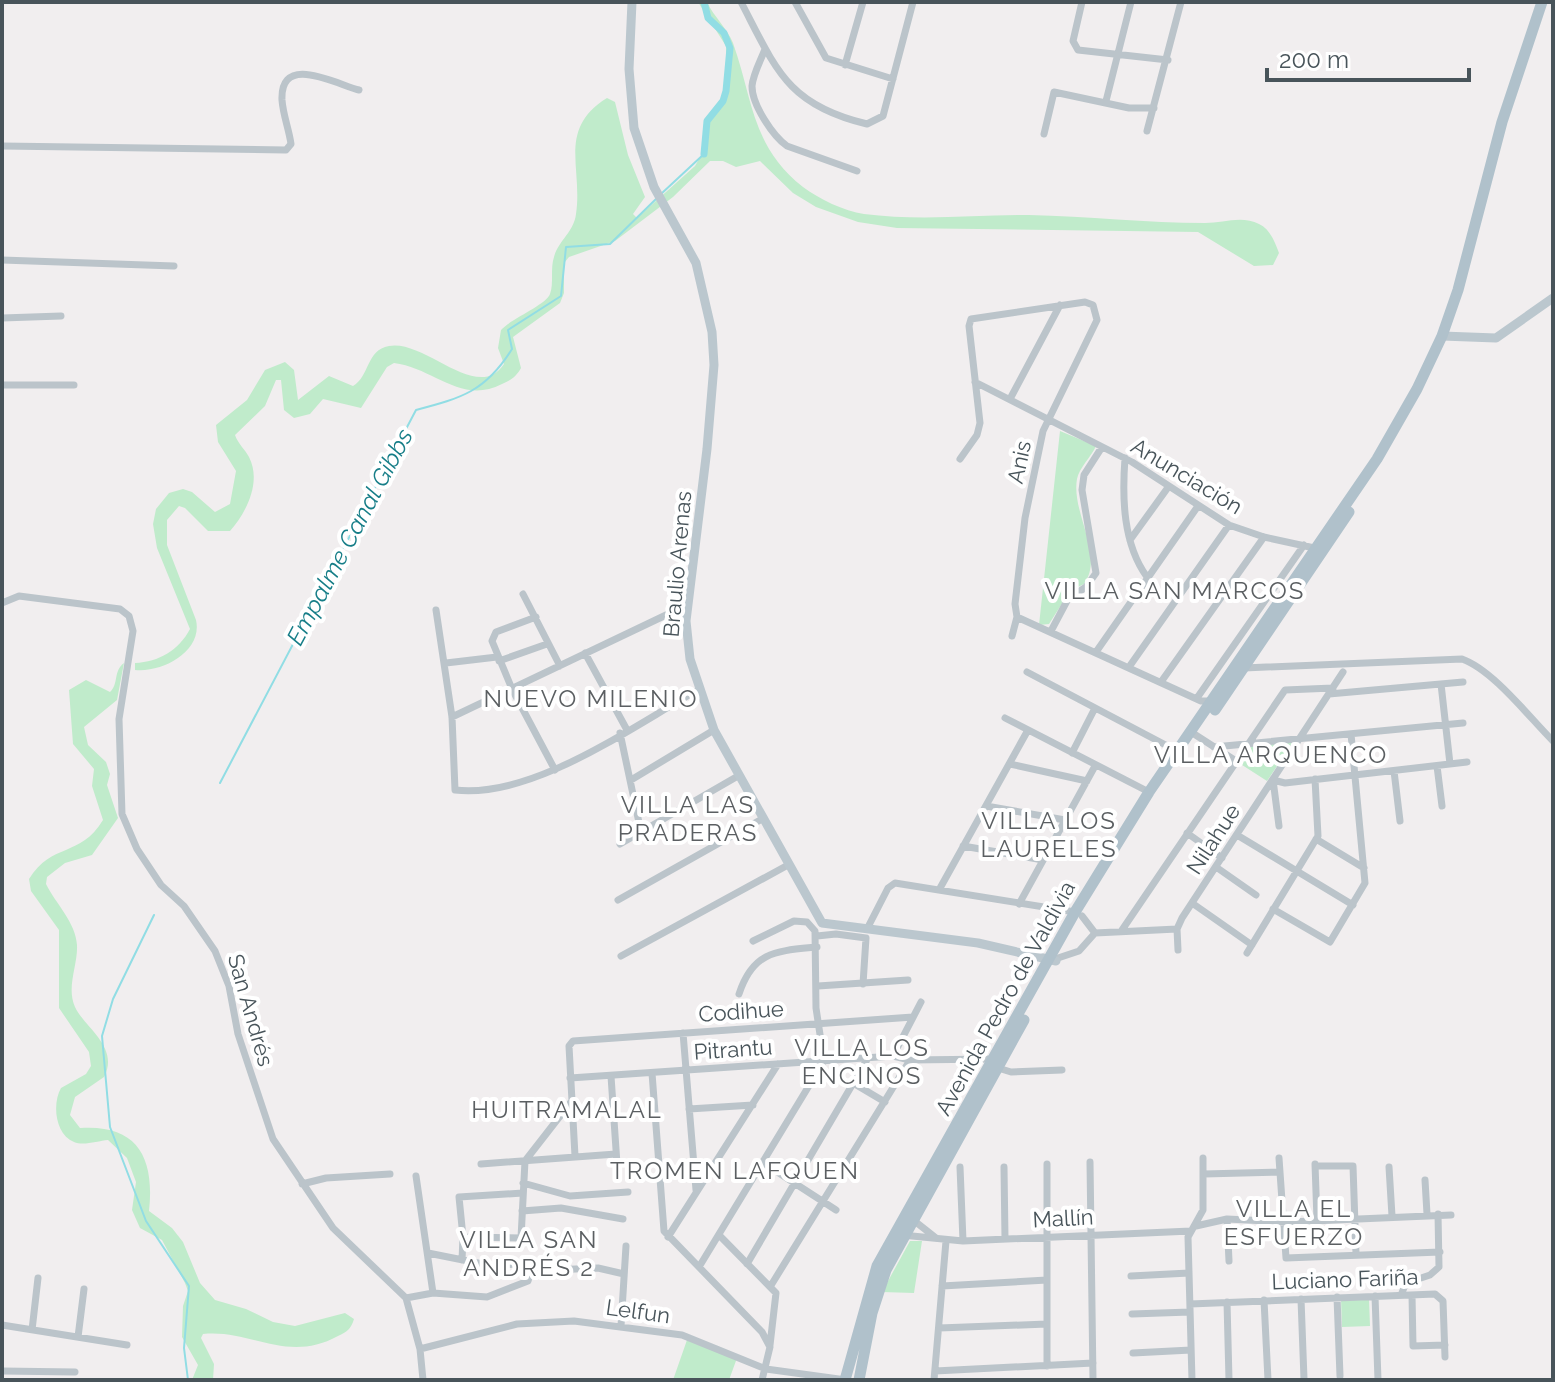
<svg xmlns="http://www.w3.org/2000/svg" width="1555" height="1382" font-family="Raleway,sans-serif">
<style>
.green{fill:#c0ebcb}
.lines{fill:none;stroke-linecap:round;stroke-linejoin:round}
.stream{stroke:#91dde4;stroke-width:2}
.canal{stroke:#91dde4;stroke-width:7}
.street{stroke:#bbc4ca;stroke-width:7}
.secondary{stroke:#bbc7ce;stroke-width:9}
.primary{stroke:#b0c1cb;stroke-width:11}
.labels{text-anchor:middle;stroke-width:8;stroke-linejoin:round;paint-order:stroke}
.street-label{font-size:22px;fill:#48545a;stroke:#fff}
.water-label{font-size:24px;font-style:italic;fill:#177e88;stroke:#fff}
.neighbourhood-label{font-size:24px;letter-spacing:2px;fill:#5b5f62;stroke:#fff}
</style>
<rect width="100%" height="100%" fill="#f1eeef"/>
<!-- green -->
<path class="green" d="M698 2H707C714 17 727 28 733 43 753 99 751 146 803 187 819 199 844 211 864 214 918 221 975 215 1029 215 1087 216 1147 223 1205 223 1223 223 1242 215 1259 224 1270 229 1275 242 1279 253L1273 265 1254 266 1198 232 897 228 858 222 816 207 793 193 760 161 736 167 723 161H710L673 197 615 241 569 257 564 263V293L560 303 513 337 521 368C516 377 511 380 502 384 461 405 434 368 394 363L387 367 361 408 323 399 310 414 294 418 284 410 281 380H276L265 406 235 435C238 444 245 449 249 457 262 482 246 513 230 531H208L185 508 179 506 167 520V545L196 620C203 651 163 673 135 670V663C159 662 179 650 190 629L157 548 153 524 156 509 169 493 183 489 192 492 215 512 230 504 236 471 218 442 216 425 247 400 265 370 285 362 294 370 298 400 329 376 353 386C370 376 366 350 389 346 425 339 478 404 504 364L498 348 501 330C512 318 546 305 550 294 554 283 550 269 554 257 558 241 574 232 576 214 583 168 557 129 607 98L615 102 628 155 645 197 633 214 637 218 695 166 706 147 710 121 722 106 726 88V46Z
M1060 431 1096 446C1091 457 1079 468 1077 479 1071 513 1105 555 1084 584L1070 591 1049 624 1039 625Z
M124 663 117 700 84 727 88 745 106 762 110 774 107 785 118 818 92 855 65 863 47 877 46 884C56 904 76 923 77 945 78 965 66 987 75 1007 84 1027 120 1047 104 1077L75 1097 70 1115 80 1128C137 1124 155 1157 149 1211L172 1228 183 1242 200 1283 215 1300 246 1309 273 1322 295 1326 345 1313 354 1319C351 1329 347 1332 338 1336 287 1364 251 1329 203 1334L201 1338 214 1364 213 1380H192L198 1365 182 1337 183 1306 188 1291 185 1283 162 1240 140 1228 132 1210 136 1182 127 1158 108 1140C98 1141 83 1146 74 1142 55 1134 52 1104 61 1088L86 1074 91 1066 89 1052 59 1008V930L31 891 29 879C52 842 80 858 103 820L92 786 94 769 73 744 69 690 86 680 110 692C119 684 113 671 124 663Z
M1293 742 1267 781 1239 763 1249 747Z
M910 1241H922L914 1293 882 1292Z
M1341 1299H1369L1370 1326 1342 1327Z
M687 1340 737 1358 729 1380H673Z"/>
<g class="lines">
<!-- stream -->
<path class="stream" d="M661 194 704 154
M220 783 416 410C462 398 486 391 512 349L508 330 561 296 566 247 610 244 656 199
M154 915 113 999 102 1036 110 1127 146 1221 189 1286 184 1348 188 1380"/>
<!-- canal -->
<path class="canal" d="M704 2 708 18 724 33 730 48 726 91 723 101 707 121 704 154"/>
<!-- street -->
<path class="street" d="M741 2C776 69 787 105 867 124L883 116 913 2
M795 2 826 58 893 79
M1082 2 1073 41 1078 50 1168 60
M765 49C761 60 753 74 752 86 752 105 773 136 787 146L857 171
M845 65 863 2
M1106 101 1131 2
M1147 131 1181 2
M1044 134 1054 92 1129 108H1154
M2 146 286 150 291 144C289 129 283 115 282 100 280 52 338 85 359 90
M2 260 174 266
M2 318 61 316
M975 382 1132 462 1229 525 1264 537 1319 549
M2 385H74
M1010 399 1060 305
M1125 458C1122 498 1123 544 1147 577
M960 459 977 435 980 423 969 326 971 319 1085 302 1093 305 1097 320 1043 431 1025 518 1015 604 1017 617 1012 636
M1130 540 1169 486
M523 594 560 666
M2 603 19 596 120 609 129 616 133 631 119 719 122 814 137 849 161 885 184 906 215 951 229 986 238 1034 273 1139 333 1228 406 1298 420 1349 423 1380
M436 610 452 717 455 790C533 799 631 727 698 690
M536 617 496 632 492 641 512 689 555 770
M1017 617 1201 701H1212
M1051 631 1068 599 1086 587 1096 573 1082 490 1084 475 1102 447
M1096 652 1198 506
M585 653 627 730
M499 661 547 644
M446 663 497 657
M1129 667 1229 525
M1244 668 1462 659C1493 670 1529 717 1553 741
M1027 672 1177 751
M1161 682 1264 537
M1441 684 1450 764
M1329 694 1463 682
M1197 698 1304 545
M452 717 687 605
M1005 718 1149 792
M1191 732 1236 761
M620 733 641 832
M1214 747 1463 723
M1072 753 1095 708
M1010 764 1087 781
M1437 766 1442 806
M1394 771 1400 821
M631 780 714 730
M1273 780 1285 783 1467 762
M1273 780 1279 826
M986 806 1065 820
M1187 833 1222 858
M1237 835 1353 905
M1316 839 1364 868
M620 844 738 776
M963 846 1043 860
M1216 867 1256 895
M939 890 1028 730
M618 900 762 819
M1192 903 1252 945
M1019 904 1095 766
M1273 909 1330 942 1365 883 1351 734
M1082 916 1095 933
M867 929 888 888 895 883 1075 912
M1122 930 1285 690 1333 688
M1095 933 1177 929
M817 936 836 934 866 938 863 984
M1178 950 1177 929 1182 918 1343 672
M1247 953 1318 836 1315 779
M621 956 788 865
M1058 958 1079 951 1095 933
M818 986 908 980
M739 994C753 951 776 951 817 947
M683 1033 696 1190
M893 1056 921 1002
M998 1068 1011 1072 1062 1070
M652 1073 664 1231 762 1332 770 1347 762 1380
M611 1076 617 1164
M570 1078 893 1056 910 1060 994 1059
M853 1083 885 1102
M689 1109 753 1105
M575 1156 569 1046 573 1041 913 1017
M1279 1158 1286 1258 1440 1252
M762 1162 836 1210
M1090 1162 1093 1380
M481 1164 616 1154
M1315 1164 1317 1220
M1315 1166H1353L1356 1254
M960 1167 963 1241
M1004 1167 1005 1239
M1389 1167 1392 1216
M1204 1174 1280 1172
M1425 1180 1427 1214
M523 1183 570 1196 628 1192
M302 1184 326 1178 390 1174
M522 1211 561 1208 623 1219
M912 1219 936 1238
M1227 1219 1229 1261
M1196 1226 1227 1219 1289 1222 1451 1215
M719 1235 776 1293 770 1345
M902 1235 963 1241 1191 1231
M463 1237 459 1197 523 1193
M668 1237 778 1064
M428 1253 488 1265 524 1264 531 1271 598 1268 624 1274
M462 1260 463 1237 521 1238 525 1161 571 1102
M747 1264 868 1058
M699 1267 824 1061 816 1008 815 931 807 922 794 921 753 941
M1131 1276 1189 1273
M942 1286 1047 1280
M770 1287 910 1060
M433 1293 487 1297 528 1281 531 1271
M1401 1295 1406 1283 1430 1275 1439 1267 1438 1214
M1412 1295 1413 1346 1445 1345
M1375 1296 1378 1380
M1337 1297 1340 1376
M406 1298 433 1293 416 1176
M1301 1299 1304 1379
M1264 1300 1268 1380
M1227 1302 1229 1380
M1190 1304 1435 1294 1443 1301 1445 1357
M1132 1314 1190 1312
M2 1325 127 1345
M621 1326 626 1246
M939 1328 1047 1324
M32 1330 38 1278
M78 1337 84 1289
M420 1349 517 1324 574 1321 682 1335 766 1369 846 1380
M1133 1353 1191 1350
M1047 1366V1164
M2 1371 75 1372
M935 1371 1093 1363
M934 1380 946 1241
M1192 1380 1188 1237 1203 1210V1158"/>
<!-- secondary -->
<path class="secondary" d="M632 2 629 69 634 128 654 187 696 263 712 332 714 365 707 449 686 621 690 659 714 730 822 923 978 943 1056 961
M1442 336 1496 338 1553 298"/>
<!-- primary -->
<path class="primary" d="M1215 710 1349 512
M845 1380 877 1266 1075 912 1149 792 1377 459 1417 389 1442 336 1458 290 1502 122 1542 2
M859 1380 872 1313 886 1270 1024 1020"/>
</g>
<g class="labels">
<!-- street labels -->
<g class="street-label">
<text transform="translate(1019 462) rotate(-78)" y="8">Anis</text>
<text transform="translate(1187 476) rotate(31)" y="8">Anunciación</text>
<text transform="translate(677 564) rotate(-85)" y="8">Braulio Arenas</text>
<text transform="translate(1213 839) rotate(-57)" y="8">Nilahue</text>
<text transform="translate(1005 998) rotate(-61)" y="8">Avenida Pedro de Valdivia</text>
<text transform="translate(251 1010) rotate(74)" y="8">San Andrés</text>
<text transform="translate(741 1011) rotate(-4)" y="8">Codihue</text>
<text transform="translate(733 1049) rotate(-4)" y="8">Pitrantu</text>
<text transform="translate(1063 1218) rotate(-3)" y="8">Mallín</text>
<text transform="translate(1345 1279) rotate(-2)" y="8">Luciano Fariña</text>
<text transform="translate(638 1311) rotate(8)" y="8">Lelfun</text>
</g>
<!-- water labels -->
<g class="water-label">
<text transform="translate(350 537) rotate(-62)" y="8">Empalme Canal Gibbs</text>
</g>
<!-- neighbourhood labels -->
<g class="neighbourhood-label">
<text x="1175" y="599">VILLA SAN MARCOS</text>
<text x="591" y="707">NUEVO MILENIO</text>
<text x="1271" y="763">VILLA ARQUENCO</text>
<text x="688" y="813">VILLA LAS<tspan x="688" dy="28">PRADERAS</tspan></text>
<text x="1049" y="829">VILLA LOS<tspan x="1049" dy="28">LAURELES</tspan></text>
<text x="862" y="1056">VILLA LOS<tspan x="862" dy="28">ENCINOS</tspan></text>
<text x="567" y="1118">HUITRAMALAL</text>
<text x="735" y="1179">TROMEN LAFQUEN</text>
<text x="1294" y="1217">VILLA EL<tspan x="1294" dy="28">ESFUERZO</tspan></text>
<text x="529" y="1248">VILLA SAN<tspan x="529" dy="28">ANDRÉS 2</tspan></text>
</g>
</g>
<!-- border -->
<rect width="1555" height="1382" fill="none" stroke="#48545a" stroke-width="8"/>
<!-- scale -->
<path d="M1267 68v12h202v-12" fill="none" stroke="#48545a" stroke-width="4"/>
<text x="1279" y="68" font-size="24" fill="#48545a" stroke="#ffffff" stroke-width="6" paint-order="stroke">200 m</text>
</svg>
